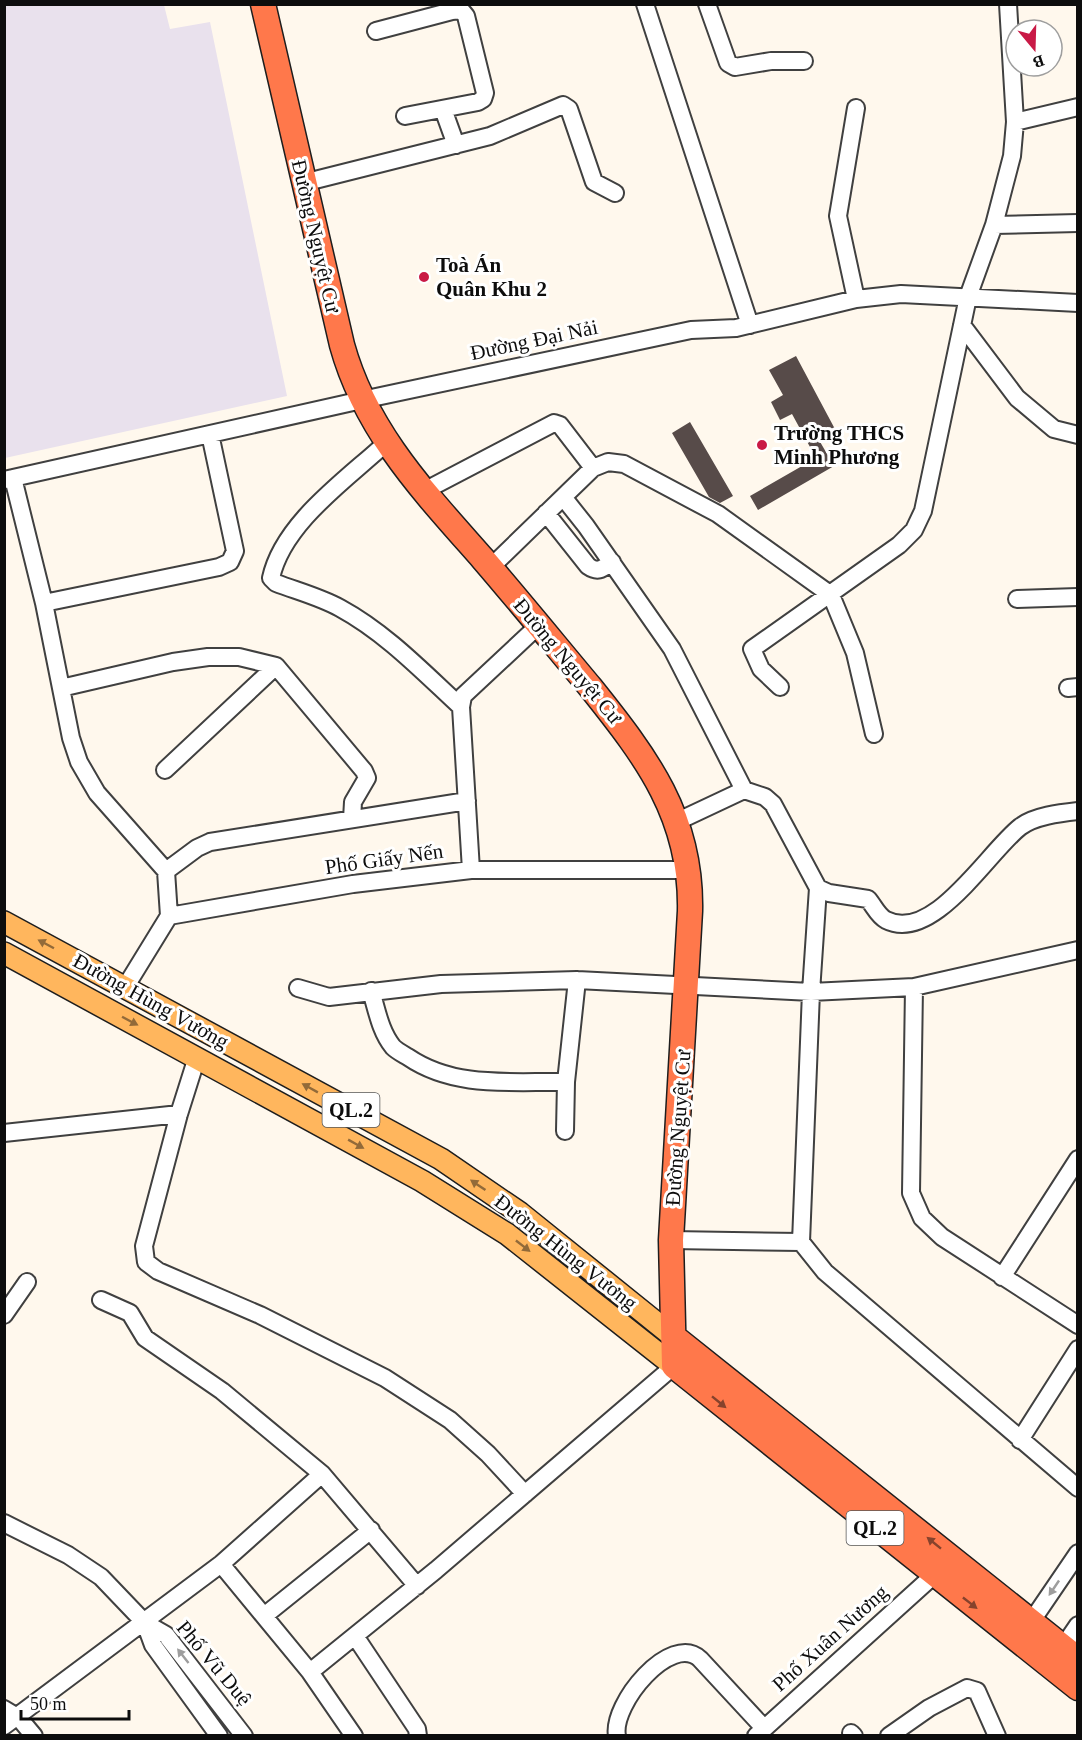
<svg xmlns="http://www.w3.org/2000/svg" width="1082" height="1740" font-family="'Times New Roman',serif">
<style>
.industrial{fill:#e9e1ed}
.building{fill:#574b49}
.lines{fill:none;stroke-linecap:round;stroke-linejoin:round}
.minor-casing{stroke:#404040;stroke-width:20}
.major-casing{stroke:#1e1e1e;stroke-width:24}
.highway-casing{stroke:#1e1e1e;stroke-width:27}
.minor{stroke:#fff;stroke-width:16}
.major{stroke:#ffb65d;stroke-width:21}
.highway{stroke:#ff784b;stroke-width:24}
.oneway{fill:#926a39}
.oneway2{fill:#86422c}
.oneway3{fill:#9e9e9e}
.poi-dot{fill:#c91a46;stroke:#fff;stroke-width:2}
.labels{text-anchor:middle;stroke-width:6;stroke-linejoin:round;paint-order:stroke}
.shield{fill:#fff;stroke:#565656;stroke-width:1.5}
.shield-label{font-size:20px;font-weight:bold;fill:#0d0d0d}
.street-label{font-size:21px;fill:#0d0d0d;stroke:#fff}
.poi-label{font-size:21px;font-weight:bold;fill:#0d0d0d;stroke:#fff;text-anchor:start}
</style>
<rect width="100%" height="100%" fill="#fff8ed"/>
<!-- industrial -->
<path class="industrial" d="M4 5H164L170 29 210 22 287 396 5 458Z"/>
<!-- building -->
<path class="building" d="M796 356 836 431 819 440 834 466 758 510 750 496 816 458 792 414 780 420 771 402 783 395 769 370Z
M690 422 733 496 720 503 709 497 672 433Z"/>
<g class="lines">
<defs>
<path id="minor" d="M645 4 750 325
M707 4 728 63 735 67 771 61H804
M376 31 452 11 461 10 466 16 485 93 483 99 478 102 405 116
M856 108 838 216 856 299
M443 109 456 145
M1015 122 1078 107
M303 183 490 136 563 105 569 109 594 182 615 193
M994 225 1078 223
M962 325 1017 398 1054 429 1078 435
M386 443C346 480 283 523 271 578L276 583C297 591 320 597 340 608 386 633 423 672 461 707
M13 478 44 603 71 738 79 762 97 793 166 871 169 916
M4 480 362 400 691 330 736 328 856 299 901 294 1078 303
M424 491 554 423 560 425 593 468
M563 497 586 526 672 649 744 790
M546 513 588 566C598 573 602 569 612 562
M490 568 593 468 608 462 624 464 718 514 831 595 855 653 874 734
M1017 599 1078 597
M44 603 219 567 230 562 235 551 210 434
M780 687 761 669 752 649 899 545 914 530 923 511 968 297 994 225 1012 156 1015 122 1008 4
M61 688 173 662 208 657H239L276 666 364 771 367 778 353 802 352 819
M1068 688 1078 687
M165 770 276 666
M676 822 744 790 765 797 773 804 818 888 811 992 801 1242 825 1272 1078 1488
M471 870 461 707 463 696 539 625
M166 871 197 848 210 842 467 801
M818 888 829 893 868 899C874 906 878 916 886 920 933 944 988 852 1020 827 1034 816 1060 813 1078 811
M126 986 169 916 353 884 471 870H689
M914 987 911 1193 922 1218 942 1237 1078 1325
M298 988 329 997 441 984 577 980 811 992 914 987 1078 950
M371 991C377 1010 380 1031 393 1047 397 1051 403 1054 408 1057 455 1089 512 1081 566 1082L577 980
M197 1057 179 1114 144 1246 146 1262 158 1271 260 1315 385 1378 450 1420 488 1454 525 1494
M565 1131 566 1082
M4 1133 179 1114
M671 1240 801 1242
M1002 1277 1078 1159
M101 1300 130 1313 145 1338 222 1391 322 1474 417 1586
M4 1315 27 1282
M1020 1440 1078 1349
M4 1523 68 1555 101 1577 145 1623 166 1635 244 1736
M221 1564 310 1672 354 1736
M264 1616 371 1530
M1031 1622 1078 1553
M145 1623 153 1645 219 1736
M355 1636 417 1729 418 1736
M1063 1647 1078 1625
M310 1672 436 1570 674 1366
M4 1709 19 1718 34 1736
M4 1726 221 1564 322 1474
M851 1733 854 1736
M617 1736C611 1704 671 1632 700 1659L764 1728
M756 1736 934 1575
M889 1736 929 1708 967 1688 977 1691 997 1736"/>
<path id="major" d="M4 922 441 1159 520 1213 674 1337
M4 953 422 1181 507 1234 674 1366"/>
<path id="highway" d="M263 4 342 345C366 432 425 493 483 559 520 602 555 645 591 688 647 758 692 817 690 911L671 1240 674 1366 1078 1688
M674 1337 1078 1659"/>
</defs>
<!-- minor casing -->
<use href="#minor" class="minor-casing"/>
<!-- major casing -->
<use href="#major" class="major-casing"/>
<!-- highway casing -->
<use href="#highway" class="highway-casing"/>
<!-- minor -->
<use href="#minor" class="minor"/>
<!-- major -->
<use href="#major" class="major"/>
<!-- highway -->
<use href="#highway" class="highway"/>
</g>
<!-- one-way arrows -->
<defs><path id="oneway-solid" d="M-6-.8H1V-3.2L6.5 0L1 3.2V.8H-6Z" transform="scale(1.5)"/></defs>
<g class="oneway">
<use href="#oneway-solid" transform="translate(46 944) rotate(-152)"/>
<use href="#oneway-solid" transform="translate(130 1021) rotate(28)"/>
<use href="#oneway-solid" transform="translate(310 1088) rotate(-151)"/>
<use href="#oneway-solid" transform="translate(356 1144) rotate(29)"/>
<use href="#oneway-solid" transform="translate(478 1185) rotate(-146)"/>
<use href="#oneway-solid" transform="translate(523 1246) rotate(38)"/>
</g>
<g class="oneway2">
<use href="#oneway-solid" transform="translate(719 1402) rotate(39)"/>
<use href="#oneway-solid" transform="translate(934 1543) rotate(-141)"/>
<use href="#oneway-solid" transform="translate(970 1603) rotate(38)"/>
</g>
<g class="oneway3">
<use href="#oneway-solid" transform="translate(1054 1588) rotate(124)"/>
<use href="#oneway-solid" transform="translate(183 1656) rotate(-128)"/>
</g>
<!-- markers -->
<g class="poi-dot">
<circle cx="424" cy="277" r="6"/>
<circle cx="762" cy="445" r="6"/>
</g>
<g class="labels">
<!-- shield labels -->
<g class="shield">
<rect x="322.5" y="1093" width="57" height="34" rx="4.5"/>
<rect x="846.5" y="1511" width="57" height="34" rx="4.5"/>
</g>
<g class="shield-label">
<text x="351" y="1117">QL.2</text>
<text x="875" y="1535">QL.2</text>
</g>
<!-- street labels -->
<g class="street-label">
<text transform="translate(316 236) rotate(77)" y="7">Đường Nguyệt Cư</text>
<text transform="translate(534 340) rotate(-12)" y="7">Đường Đại Nải</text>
<text transform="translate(568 661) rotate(50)" y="7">Đường Nguyệt Cư</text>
<text transform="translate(384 859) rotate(-8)" y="7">Phố Giấy Nến</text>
<text transform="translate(151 1001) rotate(29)" y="7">Đường Hùng Vương</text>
<text transform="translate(678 1128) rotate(-86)" y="7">Đường Nguyệt Cư</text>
<text transform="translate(566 1252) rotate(38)" y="7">Đường Hùng Vương</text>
<text transform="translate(830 1638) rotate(-42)" y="7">Phố Xuân Nương</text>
<text transform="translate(214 1663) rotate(50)" y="7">Phố Vũ Duệ</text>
</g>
<!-- poi labels -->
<g class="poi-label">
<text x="436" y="272">Toà Án<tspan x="436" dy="24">Quân Khu 2</tspan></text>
<text x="774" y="440">Trường THCS<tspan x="774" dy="24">Minh Phương</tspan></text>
</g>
</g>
<!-- border -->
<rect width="1082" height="1740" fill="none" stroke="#0d0d0d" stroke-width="12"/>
<!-- north arrow -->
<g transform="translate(1034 48) rotate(161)"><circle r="28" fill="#ffffff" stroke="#9e9e9e" stroke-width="1.5"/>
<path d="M0-4.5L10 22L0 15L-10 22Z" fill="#c91a46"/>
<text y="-9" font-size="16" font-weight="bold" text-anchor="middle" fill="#0d0d0d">B</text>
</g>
<!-- scale -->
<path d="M21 1710v9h108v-9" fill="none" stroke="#0d0d0d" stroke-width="3"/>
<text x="30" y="1710" font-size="18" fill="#0d0d0d" stroke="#ffffff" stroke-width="4.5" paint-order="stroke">50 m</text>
</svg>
